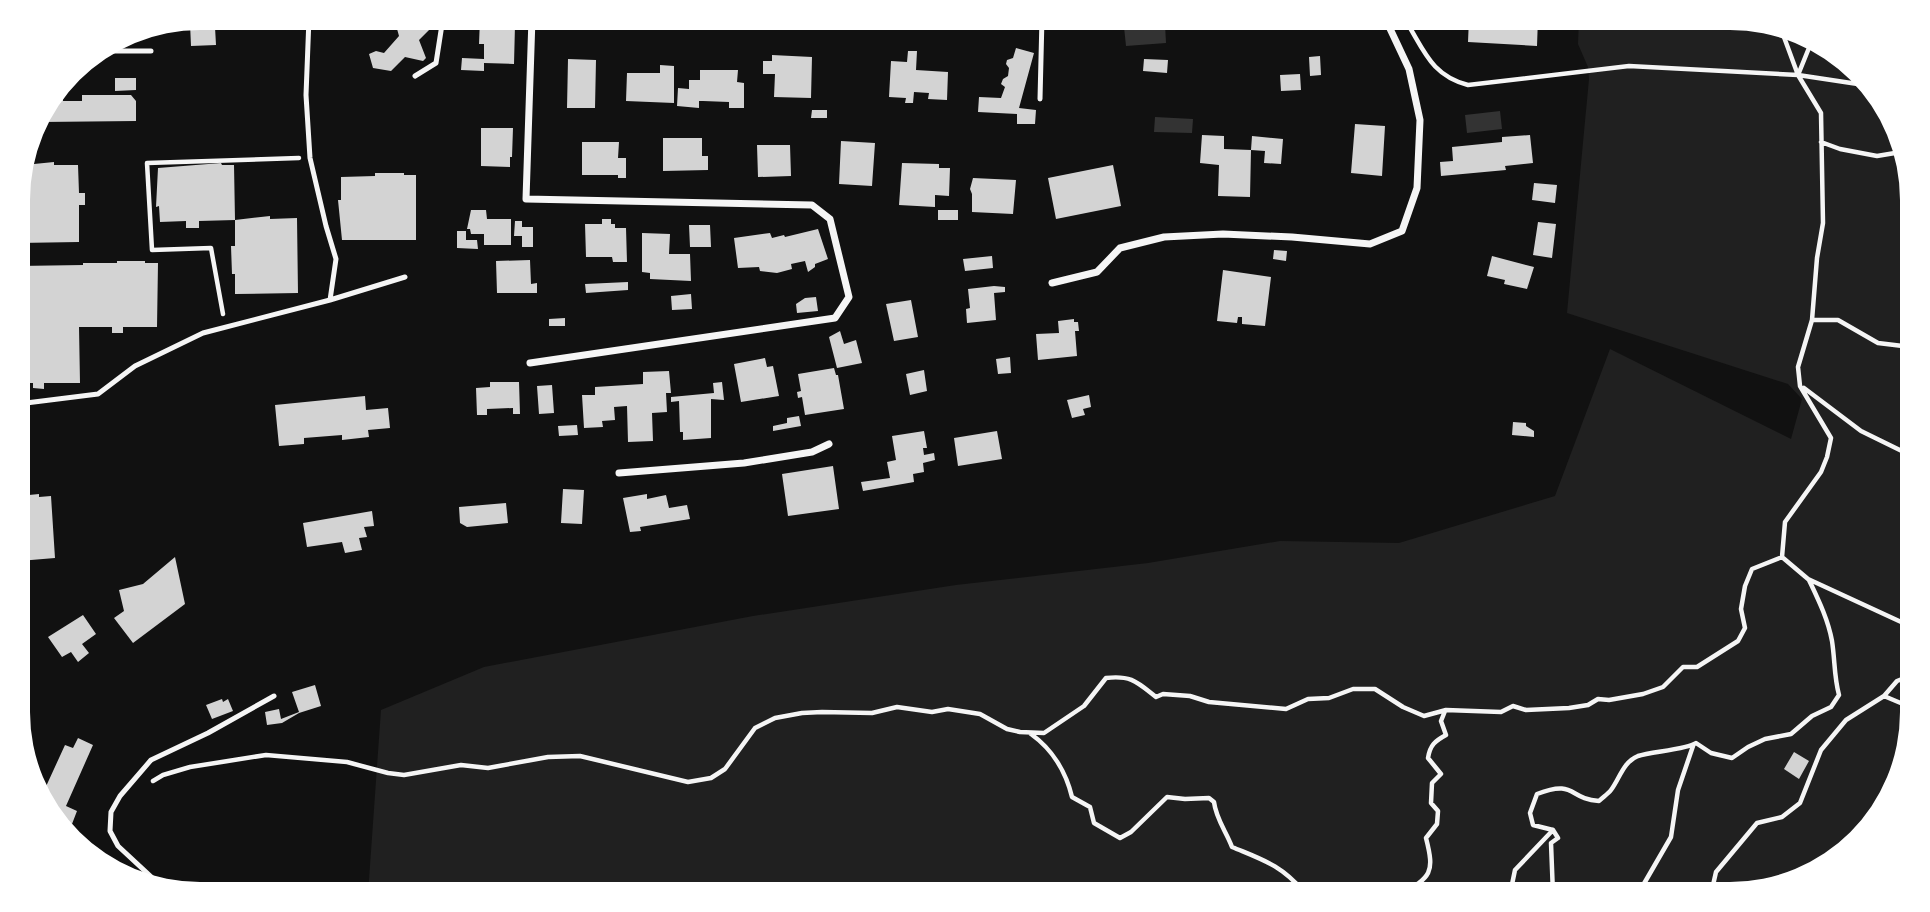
<svg xmlns="http://www.w3.org/2000/svg" width="1930" height="912" font-family="'Fira Sans',sans-serif">
<style>
.green{fill:#202020}
.water{fill:#333}
.building{fill:#d3d3d3}
.lines{fill:none;stroke-linecap:round;stroke-linejoin:round}
.path{stroke:#f5f5f5;stroke-width:4.5}
.service{stroke:#f5f5f5;stroke-width:5}
.minor{stroke:#f5f5f5;stroke-width:7}
</style>
<rect width="100%" height="100%" fill="#111"/>
<!-- green -->
<path class="green" d="M1579 18H1730L1810 36 1875 89 1911 177 1912 712 1894 792 1831 864 1741 894H368L381 710 484 667 753 616 956 585 1148 563 1280 541 1399 543 1555 496 1610 349 1791 439 1802 399 1788 384 1567 313 1589 79 1588 67 1578 44Z"/>
<!-- water -->
<path class="water" d="M1165 24 1166 43 1126 46 1124 27Z
M1500 111 1502 129 1467 133 1465 115Z
M1155 117 1193 119 1192 133 1154 132Z"/>
<!-- building -->
<path class="building" d="M202 18H262V27H215L216 45 191 46 190 23H202Z
M394 18H430L433 26 419 40 426 58 423 61 405 57 391 71 373 68 369 54 376 51 384 53 399 36Z
M1469 18H1538L1537 46 1468 42Z
M480 19H496V24L515 25 514 64 484 63V71L461 70 462 58 484 59V44H479Z
M1016 48 1034 53 1019 108 1036 110 1035 124H1017V114L978 112 979 97 1001 98 1005 87 1001 84 1003 79 1008 76 1009 68 1006 64 1007 60 1013 58Z
M908 51H917L916 70 948 72 947 100 928 99 929 93 914 92 913 103H905L906 98 889 97 891 61 907 62Z
M772 55 812 57 811 98 774 97 775 74H763V61H772Z
M1320 56 1321 75 1310 76 1309 57Z
M568 59 596 60 595 108H567Z
M1144 59 1168 60 1167 73 1143 71Z
M660 65 674 66V103L626 101 627 73H660Z
M700 70H738L737 82 744 83V108H729V102L703 101H699V108L677 106 678 88 689 89V80H700Z
M1300 74 1301 90 1281 91 1280 75Z
M115 78H136V90L115 91Z
M82 95H131L136 101V121L42 122V112L54 96H63V101H82Z
M812 110H827V118H811Z
M1355 124 1385 126 1382 176 1351 173Z
M481 128H513L512 157H510V167L481 166Z
M1202 135 1224 136V149L1251 150 1252 136 1283 139 1281 164 1264 163 1265 151 1251 150 1250 197 1218 196 1219 165 1200 163Z
M1530 135 1533 163 1505 166 1506 170 1441 176 1440 162 1453 161 1452 147 1502 142V137Z
M663 138H702V156H708V170L663 171Z
M841 141 875 143 872 186 839 184Z
M582 142H619L618 158H626V178H618V175H582Z
M757 145H790L791 176 758 177Z
M54 162V165H78L79 193H85V205H79V242L18 243V188L24 165Z
M221 163 222 165H234L235 220 199 221V228H186V221L160 222 159 206 156 207 158 168Z
M902 163 939 164V168H950L949 196 935 195V207L899 205Z
M1113 165 1121 206 1056 219 1048 178Z
M375 173H404V175H416V240H342L338 200H341V177L375 176Z
M973 178 1016 180 1013 214 972 212V194L970 189Z
M1534 183 1557 185 1555 203 1532 200Z
M471 210H486L487 219H511V245H484V234H471L470 229H467Z
M938 210H958V220H938Z
M270 216V219L297 218 298 293 235 294V274H232L231 246H235V220Z
M602 219H611V224H615V228H626L627 262H613L612 257H586L585 224H602Z
M515 221H522V227H533V247H522V236H514Z
M1538 222 1556 224 1552 258 1533 255Z
M689 225H710L711 247H690Z
M818 229 828 259 815 264V267L808 272 805 261 791 264 792 269 777 273 760 271 759 267 738 268 734 238 770 233 772 238 784 235 785 237Z
M457 231H466V240H477L478 249 457 248Z
M642 233 670 234 669 254H690L691 281 650 279V273L642 272Z
M1274 250 1287 251 1286 261 1273 259Z
M992 256 993 268 965 271 963 259Z
M1492 256 1534 267 1527 289 1504 284 1505 280 1487 276Z
M530 260 531 284 537 283V293H497L496 261Z
M117 261H145V263H158L157 327H123V333H112V327H79L80 383H44V389L33 388V383H18V266L83 265V263H117Z
M1223 270 1271 277 1265 326 1242 324V317H1238L1237 323 1217 321Z
M628 282V290L586 293 585 284Z
M994 286 1005 287V292L994 293 996 320 967 323 966 309 970 308 968 289Z
M691 294 692 309 672 310 671 296Z
M816 297 818 311 797 313 796 304 805 298Z
M911 300 918 337 894 341 886 304Z
M565 318V326H549V319Z
M1074 319V322H1078L1079 331H1075L1077 356 1038 360 1036 334 1059 333 1058 321Z
M840 331 844 344 856 340 862 363 837 368 829 337Z
M1010 357 1011 373 998 374 996 359Z
M765 358 767 367 773 366 779 396 741 402 734 364Z
M834 368 836 375H838L844 409 805 415 802 397 798 398 797 392 801 391 798 374Z
M924 370 927 391 910 395 906 374Z
M669 371 671 393H666L667 412 652 413 653 441 628 442 627 406 614 407 615 420 602 421 603 427 584 428 582 395H595V387L643 384V372Z
M490 382H519L520 414H513V408L487 409V415H477L476 388 490 387Z
M722 382 724 400 711 399V438L683 440V432H680L679 401 671 402V397L714 393 713 383Z
M552 385 554 413 539 414 537 386Z
M1089 395 1091 407 1083 409 1085 415 1072 418 1067 400Z
M365 396 366 410 388 408 390 428 368 430 369 437 342 440V435L304 438V444L279 446 275 405Z
M799 416 801 426 773 431V426L787 423V418Z
M1513 422 1526 423V426L1534 431V437L1512 435Z
M577 425 578 435 559 436 558 426Z
M924 431 927 448H923L924 455 934 453 935 460 923 463 924 472 913 474 914 482 863 491 861 482 890 478 887 462 896 460 892 436Z
M997 431 1002 459 958 466 954 438Z
M833 466 839 509 788 516 782 474Z
M563 489 584 490 582 524 561 523Z
M39 494V497L51 496 55 558 19 561V496Z
M647 494V499L666 495 669 508 687 505 690 519 640 527 641 531 630 532 623 498Z
M506 503 508 523 467 527 460 523 459 507Z
M372 511 374 526 364 527 367 537 359 538 362 550 345 553 342 542 307 547 303 523Z
M175 557 185 604 133 643 114 618 124 611 119 590 143 584Z
M83 615 96 634 82 644 89 653 78 662 71 652 62 657 48 637Z
M315 685 321 706 299 713 282 723 267 725 265 712 279 709 281 719 299 712 292 692Z
M222 699 223 702 228 699 233 711 212 719 206 705Z
M78 738 93 745 66 806 77 811 72 824 64 821 61 828 55 823 43 793 65 745 73 748Z
M1794 752 1809 761 1799 779 1784 769Z"/>
<g class="lines">
<!-- path -->
<path class="path" d="M1404 18C1424 49 1430 75 1468 85L1629 66 1798 75 1871 86
M1781 29 1798 75 1821 113 1823 223 1817 258 1812 320 1798 367 1800 386 1831 438 1827 457 1821 472 1785 522 1782 557 1808 579 1912 627
M1798 75 1813 38
M1821 142 1840 149 1877 156 1901 152
M223 314 211 248 152 250 147 163 299 158
M1812 320H1838L1878 343 1911 347
M1804 388 1861 431 1912 456
M1884 696 1903 704 1911 716
M1031 734C1052 749 1066 772 1072 797L1090 807 1094 823 1120 838 1131 832 1167 797 1185 799 1209 798 1214 802C1216 819 1226 831 1232 847 1263 860 1281 865 1303 891L1349 892
M153 781 163 775 190 767 266 755 347 762 388 773 404 775 461 765 488 768 548 757 580 756 688 782 711 778 725 769 755 728 775 718 802 713 822 712 872 713 897 707 932 712 948 709 980 714 1007 729 1020 732 1044 733 1084 706 1106 678C1131 675 1137 682 1156 697L1163 694 1190 696 1209 702 1286 709 1308 699 1329 698 1353 689H1375L1403 707 1424 716 1446 710 1501 712 1513 706 1526 710 1569 708 1588 705 1598 699 1609 700 1643 694 1663 687 1683 667H1697L1738 641 1745 628 1741 609 1745 586 1752 569 1782 557
M1553 830 1533 825 1530 813 1537 794C1576 779 1568 799 1599 801 1603 797 1608 794 1611 790 1620 778 1623 762 1638 756 1651 752 1688 749 1696 743L1711 753 1732 758 1748 747 1765 739 1791 734 1812 716 1831 707 1839 695C1834 677 1835 660 1832 641 1828 619 1818 599 1809 580
M1401 894C1431 877 1435 873 1426 838L1437 824 1438 811 1431 803 1432 783 1441 774 1428 758C1430 745 1435 741 1446 735L1441 721 1445 711
M1510 894 1515 870 1553 830 1558 838 1551 843 1553 894
M1638 894 1671 837 1678 790 1693 746
M1711 894 1716 872 1757 823 1782 817 1800 803 1821 750 1846 720 1884 696 1897 681 1912 675"/>
<!-- service -->
<path class="service" d="M99 51H151
M415 76 436 63 443 18
M1040 99 1042 18
M330 300 405 277
M18 404 98 394 135 366 203 333 330 300 336 259 326 226 310 158 306 95 309 18
M160 885 118 846 110 831 111 812 120 796 151 760 208 733 274 696"/>
<!-- minor -->
<path class="minor" d="M552 18 801 23V18
M1052 283 1097 272 1120 248 1164 237 1223 234 1292 237 1370 244 1402 231 1417 188 1420 120 1409 69 1385 18
M530 363 835 318 849 297 830 219 812 205 526 199 532 18
M619 473 744 463 812 452 829 444"/>
</g>
<!-- crop -->
<path d="M0 0H1930V912H0ZM200 30H1730A170 170 0 0 1 1900 200V712A170 170 0 0 1 1730 882H200A170 170 0 0 1 30 712V200A170 170 0 0 1 200 30Z" fill="#fff" fill-rule="evenodd"/>
</svg>
